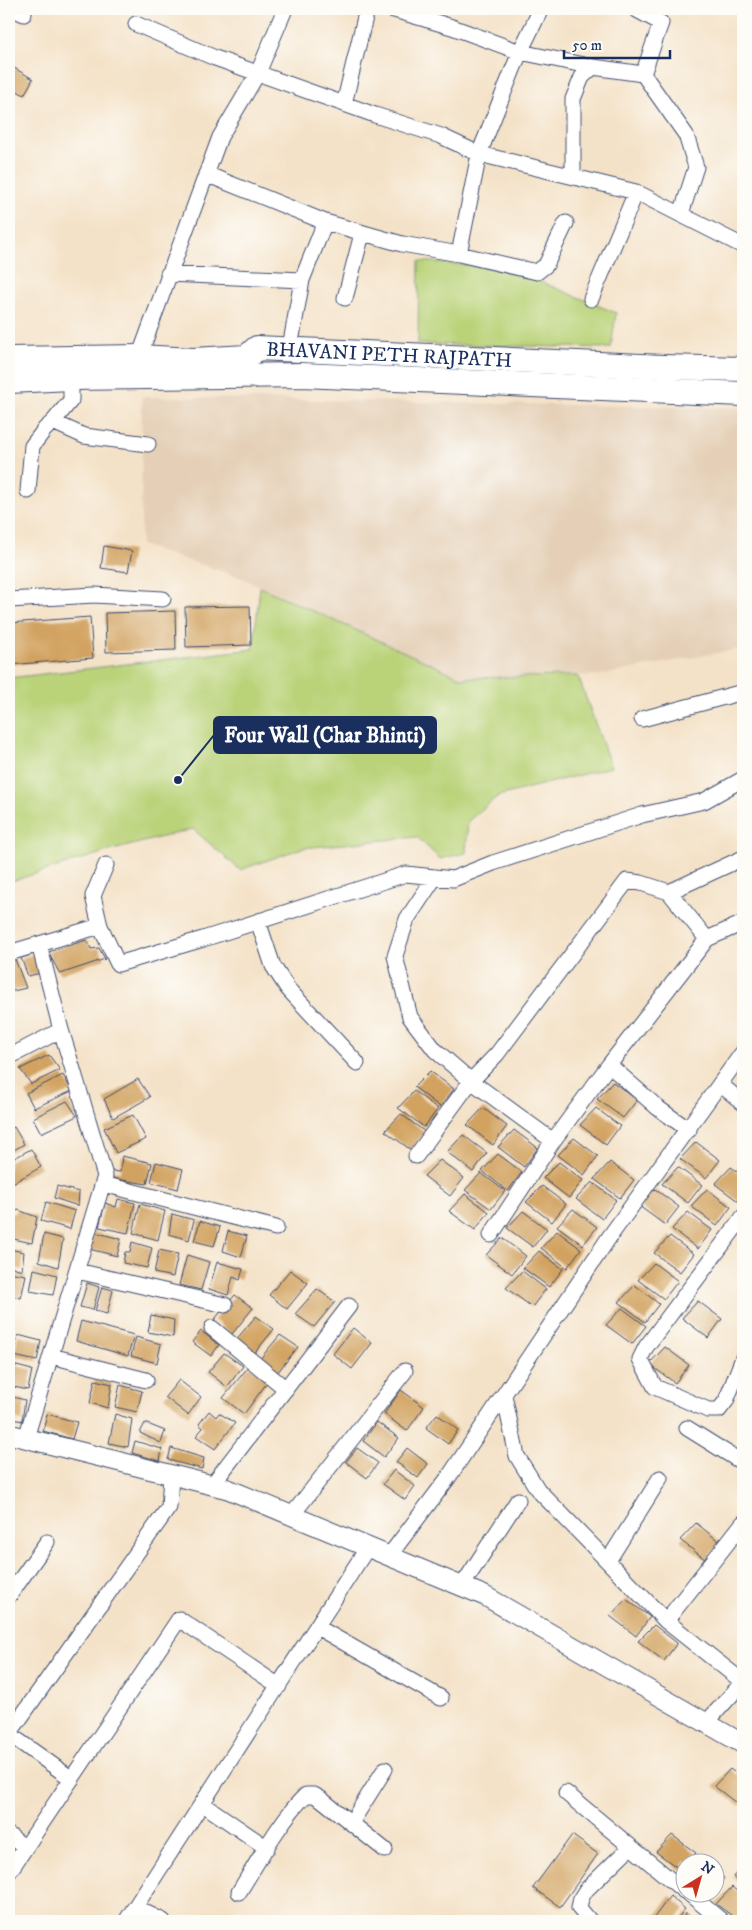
<svg xmlns="http://www.w3.org/2000/svg" width="752" height="1930" font-family="'IM FELL DW Pica',serif">
<style>
.built{fill:#e5d0b7}
.green{fill:#bad379;stroke:#6a816c}
.building{fill:#d2a361}
.lines{fill:none;stroke-linecap:round;stroke-linejoin:round}
.minor-casing{stroke:#3c4a6e;stroke-width:17}
.tertiary-casing{stroke:#3c4a6e;stroke-width:21}
.primary-casing{stroke:#3c4a6e;stroke-width:26}
.minor{stroke:#fff;stroke-width:15}
.tertiary{stroke:#fff;stroke-width:19}
.primary{stroke:#fff;stroke-width:24}
.labels{text-anchor:middle;stroke-width:4;stroke-linejoin:round;paint-order:stroke}
.street-label{font-size:20px;fill:#1b2f5e;stroke:#fdfcf7}
.leader{fill:none;stroke:#1b2f5e;stroke-width:2}
.callout-dot{fill:#1b2f5e;stroke:#fdfcf7;stroke-width:2}
.callout{fill:#1b2f5e;stroke:#1b2f5e;stroke-width:2}
.callout-label{font-size:21px;text-anchor:middle;font-weight:bold;fill:#fff}
</style>
<rect width="100%" height="100%" fill="#fdfcf7"/>
<filter id="ink" filterUnits="userSpaceOnUse"><feTurbulence type="fractalNoise" baseFrequency=".02" numOctaves="2"/><feDisplacementMap in="SourceGraphic" scale="10" xChannelSelector="R" yChannelSelector="G"/><feConvolveMatrix kernelMatrix="1 2 1 2 8 2 1 2 1" color-interpolation-filters="sRGB"/></filter>
<filter id="wash" filterUnits="userSpaceOnUse"><feTurbulence type="fractalNoise" baseFrequency=".0096" numOctaves="4" result="noise"/><feDisplacementMap in="SourceGraphic" scale="20" xChannelSelector="R" yChannelSelector="G"/><feGaussianBlur stdDeviation="1.12" result="paint"/><feColorMatrix in="noise" values="0 0 0 0 0 0 0 0 0 0 0 0 0 0 0 0 0 1.4 0 .05"/><feComposite in="paint" operator="in"/></filter>
<g filter="url(#wash)">
<rect width="100%" height="100%" fill="#f4e2c8"/>
<!-- built -->
<path class="built" d="M142 397 743 408V648L601 675 462 678 242 578 141 545Z"/>
<!-- green -->
<path class="green" d="M419 261 510 269 616 313 611 348 418 344Z
M260 587 462 678 578 676 611 767 498 796 468 821 466 853 440 859 417 837 302 848 240 870 193 829 105 852 9 882V678L253 649Z"/>
<g id="blocks">
<!-- building -->
<path class="building" d="M9 65 33 79 24 95 9 86Z
M104 546 132 551 128 572 101 568Z
M250 606 251 645 186 647 185 607Z
M175 611 176 650 106 652 105 613Z
M90 617 93 658 9 665V623Z
M87 940 91 949 99 948 105 959 60 974 48 952Z
M34 954 41 973 28 976 21 958Z
M15 959 26 988 9 992V960Z
M49 1055 60 1070 31 1084 20 1069Z
M430 1071 454 1089 440 1107 414 1087Z
M63 1075 72 1091 34 1108 26 1093Z
M138 1079 150 1097 113 1118 104 1099Z
M613 1082 637 1100 623 1118 597 1099Z
M414 1091 438 1109 424 1127 398 1108Z
M67 1101 77 1116 41 1133 33 1118Z
M483 1108 507 1126 493 1145 467 1125Z
M596 1108 620 1126 606 1145 580 1125Z
M401 1114 425 1132 411 1150 385 1131Z
M133 1115 146 1139 116 1153 104 1128Z
M14 1127 24 1144 9 1153V1130Z
M514 1130 538 1148 524 1167 498 1147Z
M463 1135 487 1153 473 1172 447 1152Z
M574 1138 598 1156 584 1175 558 1155Z
M696 1142 720 1160 706 1178 680 1159Z
M31 1149 41 1167 9 1185V1161Z
M498 1154 522 1172 508 1191 482 1171Z
M122 1156 152 1163 147 1184 110 1178 111 1171 120 1172Z
M440 1160 464 1178 450 1196 424 1176Z
M156 1162 183 1169 178 1189 151 1182Z
M559 1162 583 1180 569 1198 543 1178Z
M610 1162 634 1180 620 1198 594 1179Z
M678 1167 702 1185 688 1203 662 1184Z
M731 1167 743 1176V1202L742 1204 715 1184Z
M481 1173 505 1191 491 1209 465 1190Z
M592 1182 616 1200 602 1219 576 1199Z
M57 1186 79 1192 78 1206 54 1198Z
M542 1186 566 1204 552 1222 526 1202Z
M655 1189 679 1207 665 1225 639 1206Z
M707 1189 731 1207 717 1226 691 1206Z
M465 1194 489 1212 475 1230 449 1211Z
M118 1199 135 1203 128 1233 99 1227 105 1203 116 1207Z
M46 1202 75 1211 70 1229 41 1221Z
M140 1204 165 1211 158 1240 133 1233Z
M573 1209 597 1227 583 1245 557 1226Z
M18 1210 37 1217 32 1243 9 1238V1217Z
M523 1211 547 1229 533 1247 507 1228Z
M688 1212 712 1230 698 1249 672 1229Z
M172 1214 194 1220 189 1240 169 1234Z
M200 1221 220 1227 214 1246 194 1241Z
M228 1231 247 1236 241 1257 223 1251Z
M557 1231 581 1249 567 1268 541 1248Z
M94 1232 121 1239 117 1256 89 1249Z
M44 1234 63 1239 58 1267 39 1261Z
M670 1236 694 1254 680 1272 654 1253Z
M502 1238 526 1256 512 1274 486 1255Z
M132 1242 152 1248 147 1268 123 1263 125 1252H130Z
M9 1249 24 1252 22 1270 9 1266Z
M159 1250 178 1254 173 1277 154 1273Z
M539 1251 563 1269 549 1287 523 1268Z
M187 1255 209 1262 201 1290 179 1285Z
M217 1262 243 1269 240 1280 233 1277 228 1295 209 1289Z
M654 1263 678 1281 664 1299 638 1280Z
M34 1269 57 1275 53 1295 30 1291Z
M290 1270 308 1283 287 1309 269 1295Z
M522 1271 546 1289 532 1307 506 1288Z
M9 1272 26 1275 21 1298 9 1296Z
M87 1283 99 1287 93 1310 80 1307Z
M635 1285 659 1304 645 1322 619 1302Z
M102 1287 113 1290 107 1314 95 1311Z
M317 1289 335 1302 314 1327 295 1314Z
M235 1295 253 1308 232 1334 214 1320Z
M698 1301 722 1319 708 1338 682 1318Z
M622 1308 646 1326 632 1344 606 1325Z
M151 1315 174 1320 173 1337 148 1332Z
M256 1316 274 1329 253 1355 235 1341Z
M81 1321 134 1335 128 1356 76 1341Z
M353 1328 372 1343 352 1369 333 1354Z
M201 1331 219 1345 211 1356 192 1342Z
M18 1335 41 1341 37 1361 14 1356Z
M280 1335 298 1347 277 1373 259 1360Z
M136 1337 161 1344 157 1363 131 1356Z
M665 1347 689 1365 675 1383 649 1364Z
M224 1353 243 1366 227 1387 208 1372Z
M9 1364 32 1370 28 1390 9 1386Z
M249 1366 269 1380 244 1414 223 1398Z
M95 1380 112 1384 108 1408 90 1403Z
M179 1380 201 1397 188 1415 165 1397Z
M120 1385 142 1391 137 1412 115 1407Z
M401 1390 424 1407 407 1431 384 1414Z
M9 1396 25 1400 22 1421 9 1418Z
M209 1411 216 1417 219 1413 235 1423 215 1449 196 1436 203 1428 199 1424Z
M47 1414 77 1422 72 1439 43 1431Z
M115 1414 132 1419 128 1447 109 1443Z
M437 1414 458 1430 448 1444 426 1428Z
M377 1422 399 1438 384 1457 363 1441Z
M145 1423 165 1431 161 1443 140 1433Z
M135 1441 162 1449 160 1461 132 1453Z
M171 1448 204 1458 202 1469 168 1460Z
M357 1448 378 1463 367 1478 346 1462Z
M407 1448 428 1464 418 1478 396 1462Z
M394 1470 415 1486 405 1500 383 1484Z
M696 1523 720 1542 706 1560 680 1540Z
M626 1599 650 1617 636 1636 610 1616Z
M654 1625 677 1643 664 1661 638 1641Z
M730 1769 743 1779V1801L740 1806 714 1786Z
M572 1835 598 1854 560 1907 533 1888Z
M672 1835 696 1853 688 1862H684V1868L682 1871 656 1852Z
M743 1865V1885L733 1877Z
M714 1871 724 1878 714 1891Z
M732 1887 743 1896V1921H739L716 1904Z
M670 1896 685 1909 675 1921H656L653 1919Z
M686 1913 696 1921H680Z"/>
</g>
</g>
<g filter="url(#ink)">
<use href="#blocks" fill-opacity="0" stroke="#3c4a6e" stroke-width="1"/>
<g class="lines">
<defs>
<path id="minor" d="M13 9 24 14
M391 9 452 27 520 52 593 67 643 74 686 135 696 167 681 214
M635 9 661 23 643 74
M136 24 215 58 375 115 441 136 479 154 636 192 743 246
M344 104 367 9
M206 174 325 222 302 280 290 348
M573 176V99L582 77 593 67
M325 222 402 244 459 254 537 272 546 265 566 223
M459 254 479 154 520 52 541 9
M168 274 302 280
M345 298 362 234
M591 299 636 192
M139 357 220 137 258 73 285 9
M53 422 84 436 148 444
M28 491 32 446 45 429 53 422 71 400V378
M9 600 94 595 163 599
M642 719 743 692
M435 877 407 919 395 956 410 1017 435 1050 471 1081 553 1141
M669 892 707 939
M258 921 273 966 288 989 357 1063
M100 926 93 896 106 865
M9 953 100 926 118 964 203 939 406 874 453 879 493 863 642 815 704 801 743 779
M9 1057 61 1030
M609 1065 658 1108 689 1130
M720 1084 743 1103
M416 1156 471 1081 497 1054 627 881 641 883 669 892 743 858
M103 1184 276 1228
M743 1217 646 1347 640 1359 655 1387 708 1410H719L726 1401 743 1358
M491 1235 553 1141 609 1065 707 939 743 923
M77 1271 225 1305
M212 1328 286 1389
M51 1356 146 1380
M504 1395 517 1456 538 1490 666 1621 743 1682
M687 1428 743 1463
M26 1438 105 1176 61 1030 39 944
M212 1485 349 1306
M292 1515 405 1371
M389 1556 448 1478 610 1236 743 1052
M608 1561 660 1478
M462 1586 518 1500
M9 1596 47 1542
M666 1621 743 1523
M317 1627 441 1698
M706 1723 743 1682
M72 1779 9 1734 169 1507 171 1475
M566 1793 684 1891
M203 1804 267 1848
M351 1823 385 1769
M9 1835 25 1848
M9 1872 179 1619 279 1686
M239 1892C257 1863 282 1817 306 1795H314L321 1799 385 1850
M687 1892 722 1921
M136 1908 163 1921
M126 1921 368 1547
M590 1921 579 1908 581 1898 586 1890 630 1847"/>
<path id="tertiary" d="M9 1434 228 1489 485 1596 743 1744"/>
<g id="primary">
<path id="s1" d="M9 359 139 357 193 360 247 357 257 348 663 367 743 369"/>
<path d="M9 381 71 378 302 375 743 394"/>
</g>
</defs>
<!-- minor casing -->
<use href="#minor" class="minor-casing"/>
<!-- tertiary casing -->
<use href="#tertiary" class="tertiary-casing"/>
<!-- primary casing -->
<use href="#primary" class="primary-casing"/>
<!-- minor -->
<use href="#minor" class="minor"/>
<!-- tertiary -->
<use href="#tertiary" class="tertiary"/>
<!-- primary -->
<use href="#primary" class="primary"/>
</g>
</g>
<g class="labels">
<!-- street labels -->
<g class="street-label">
<text dy="7" stroke="none"><textPath href="#s1" startOffset="384">BHAVANI PETH RAJPATH</textPath></text>
</g>
</g>
<!-- callouts -->
<path class="leader" d="M178 780L214 735"/>
<circle class="callout-dot" cx="178" cy="780" r="5"/>
<rect class="callout" x="214" y="717" width="222" height="36" rx="5"/>
<g class="callout-label">
<text x="325" y="742">Four Wall (Char Bhinti)</text>
</g>
<!-- margin -->
<rect width="752" height="1930" fill="none" stroke="#fdfcf7" stroke-width="30"/>
<!-- north arrow -->
<g transform="translate(700 1878) rotate(37)"><circle r="24" fill="#fdfcf7" stroke="#a3aaba"/>
<path d="M0-4L9 19L0 12L-9 19Z" fill="#c8321e"/>
<text y="-8" font-size="14" font-weight="bold" text-anchor="middle" fill="#1b2f5e">N</text>
</g>
<!-- scale -->
<path d="M564 50v8h106v-8" fill="none" stroke="#1b2f5e" stroke-width="2.5"/>
<text x="572" y="50" font-size="15" fill="#1b2f5e" stroke="#fdfcf7" stroke-width="4" paint-order="stroke">50 m</text>
</svg>
